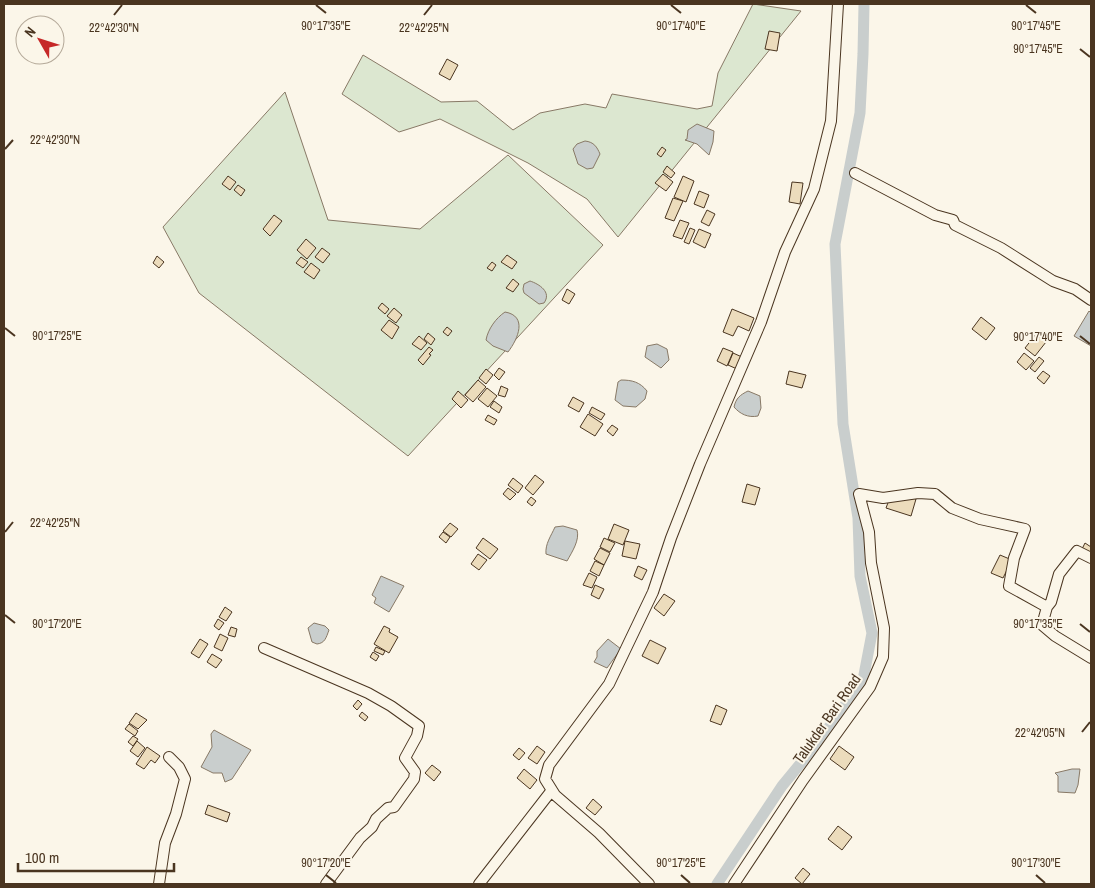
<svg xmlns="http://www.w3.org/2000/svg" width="1095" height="888" font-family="'Archivo Narrow',sans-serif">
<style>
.green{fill:#dce7d0;stroke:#887966}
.water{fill:#c9cecd;stroke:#887966}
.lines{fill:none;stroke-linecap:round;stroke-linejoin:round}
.canal{stroke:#c9cecd;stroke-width:11}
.building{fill:#ecdcbc;stroke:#4a3520}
.street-casing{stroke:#4a3520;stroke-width:12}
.street{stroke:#fbf6e9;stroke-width:10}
.ticks{fill:none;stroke:#4a3520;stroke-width:2}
.labels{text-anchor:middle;stroke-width:4;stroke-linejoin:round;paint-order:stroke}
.street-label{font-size:15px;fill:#4a3520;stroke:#fbf6e9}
.ticks-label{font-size:12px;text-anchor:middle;fill:#4a3520;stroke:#fbf6e9;stroke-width:4;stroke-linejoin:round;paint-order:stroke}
</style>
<rect width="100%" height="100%" fill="#fbf6e9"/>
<!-- green -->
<path class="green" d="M753 4 801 11 618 237 587 199 528 163 440 119 399 132 342 94 363 55 441 102 477 101 513 130 540 113 585 104 606 108 612 94 697 109 712 106 718 73Z
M285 92 328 220 420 229 508 155 603 245 408 456 199 293 163 227Z"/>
<!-- water -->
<path class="water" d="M697 124 714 131 713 142 709 155 697 144 685 140 687 139 688 130Z
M585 141C594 142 597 147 600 154L593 168 587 169 578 164 573 149 577 144Z
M530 281C539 284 552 292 544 303L539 304 524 293 523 289 524 284Z
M1089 311 1091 313V346L1074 336Z
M505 312C528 316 518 339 508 352L493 346 486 340C488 329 496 318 505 312Z
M657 344 667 349 669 360 661 368 645 357 647 346Z
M621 380C632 380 640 382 647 391L645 399 636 407 623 406 615 400 618 382Z
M748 391 760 396 761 408 758 416C748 418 740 414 734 407 736 398 740 395 748 391Z
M563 526 577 530C580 540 572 552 567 561L546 554C545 544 551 536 555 527Z
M381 576 404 586 389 612 374 603 376 598 372 595Z
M314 623 325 626 329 630C326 638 325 643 317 644L312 642 308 628Z
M608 639 621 649 607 668 594 662 597 657V651Z
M214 730 251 750 232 779 225 782 222 773H213L201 767 212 747 211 734Z
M1072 769H1080L1078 785 1075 793 1058 792V776L1055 773Z"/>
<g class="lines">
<!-- canal -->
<path class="canal" d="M717 884 782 786 819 741 863 680 872 633 860 576 858 518 843 424 835 244 860 113 863 54 864 4"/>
</g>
<!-- building -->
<path class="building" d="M769 31 780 33 777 51 765 49Z
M447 59 458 65 450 80 439 74Z
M662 147 666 150 661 157 657 154Z
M667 166 675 173 671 178 663 172Z
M663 174 673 182 666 191 655 183Z
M228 176 236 182 230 190 222 184Z
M683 176 694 181 686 202 674 197Z
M792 182 803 183 800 204 789 202Z
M238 185 245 190 241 196 234 190Z
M699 191 709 195 704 208 694 204Z
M673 198 683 201 674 221 665 218Z
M707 210 715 214 709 226 701 222Z
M274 215 282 221 270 236 263 229Z
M680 220 689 223 682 239 673 236Z
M690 228 695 230 689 244 684 242Z
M699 229 711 234 705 248 693 242Z
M306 239 316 248 307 259 297 250Z
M322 248 330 254 323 263 315 257Z
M507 255 517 262 512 269 501 262Z
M157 256 164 262 159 268 153 263Z
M301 257 308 262 303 268 296 263Z
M492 262 496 265 492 271 487 268Z
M311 263 320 270 314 279 304 272Z
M513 279 519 284 513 292 506 288Z
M567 289 575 294 569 304 562 300Z
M382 303 389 309 385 314 378 308Z
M394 308 402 315 396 323 387 316Z
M732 309 754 318 749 331 738 326 733 336 723 332Z
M981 317 995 328 986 340 972 329Z
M389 320 399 327 392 339 381 330Z
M447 327 452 331 448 336 443 332Z
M428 333 435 339 431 345 424 339Z
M1036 334 1046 342 1035 356 1025 348Z
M419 336 427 343 421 350 412 344Z
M429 347 433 350 429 354 431 355 423 365 418 360Z
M723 348 733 352 727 366 717 361Z
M733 353 742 357 737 369 728 365Z
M1024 353 1034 361 1026 370 1017 362Z
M1039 357 1044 361 1035 372 1030 368Z
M499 368 505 372 499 380 494 375Z
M486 369 493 375 486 384 479 378Z
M789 371 806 375 802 388 786 384Z
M1043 371 1050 376 1044 384 1037 378Z
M478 380 486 387 473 402 465 395Z
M501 386 508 389 505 397 498 395Z
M487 388 497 396 488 407 478 399Z
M458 391 468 400 461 408 452 399Z
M573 397 584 403 579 412 568 406Z
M494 401 502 407 499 413 490 407Z
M592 407 605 414 601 420 589 413Z
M588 414 603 424 595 436 580 427Z
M488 415 497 420 494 425 485 420Z
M612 425 618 429 613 436 607 431Z
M535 475 544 482 533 495 525 488Z
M513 478 523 486 518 493 508 485Z
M747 484 760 488 755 505 742 502Z
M508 488 516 494 510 500 503 494Z
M892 492 916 499 911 516 886 508Z
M531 497 536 501 532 506 527 502Z
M450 523 458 529 451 537 443 531Z
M614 524 629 530 623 545 608 539Z
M443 532 450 537 446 543 439 537Z
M483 538 498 549 490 559 476 548Z
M604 538 615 543 610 552 600 547Z
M625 541 640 544 636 559 622 556Z
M1085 543 1091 547V556L1081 551Z
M600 548 610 553 604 565 594 559Z
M478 554 487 560 479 570 471 564Z
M1000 555 1012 560 1003 578 991 573Z
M595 561 604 565 599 576 590 571Z
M638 566 647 570 642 580 634 576Z
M589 573 597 577 592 588 583 585Z
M595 585 604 589 599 599 591 595Z
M664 594 675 601 664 616 654 608Z
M225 607 232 612 226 621 219 617Z
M218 619 224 623 219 630 214 626Z
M384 626 390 629 389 632 398 637 389 653 374 644Z
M231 627 237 629 235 637 228 635Z
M220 634 228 638 222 651 214 647Z
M200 639 208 644 199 658 191 653Z
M650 640 666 648 658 664 642 656Z
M376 647 385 651 383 655 374 651Z
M373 652 379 656 376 661 370 657Z
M212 654 222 660 216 668 207 662Z
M358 700 362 704 357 710 353 706Z
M716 705 727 710 721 725 710 721Z
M362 712 368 717 365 721 359 716Z
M136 713 147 720 138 729 129 723Z
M129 724 138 731 135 736 125 729Z
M133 736 138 739 133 746 128 742Z
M137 741 145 748 138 757 130 751Z
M537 746 545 752 537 764 528 758Z
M839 746 854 757 845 770 830 759Z
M147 747 160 756 155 763 151 760 144 769 136 764Z
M519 748 525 753 519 760 513 755Z
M432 765 441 772 434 781 425 773Z
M524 769 537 780 530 789 517 778Z
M593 799 602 807 595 815 586 808Z
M208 805 230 813 227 822 205 814Z
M838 826 852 837 842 850 828 839Z
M803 868 810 874 802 884 795 878Z"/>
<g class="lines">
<defs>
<path id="street" d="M855 173 935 215 953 220 955 225 1001 248 1053 281 1075 289 1091 300
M1047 607 1042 625 1055 636 1091 658
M264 648 368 693 391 706 419 726 417 736 405 758 415 772 414 779 394 807 388 808 376 819 372 827 360 838 326 884
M159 884 165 843 176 814 185 779 179 767 169 757
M479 884 552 790
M649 884 599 833 555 795 545 779 549 765 609 684 653 592 671 538 700 464 761 322 785 252 814 189 831 121 838 4
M734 884 803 780 870 687 883 657 884 628 871 563 869 532 859 494 883 498 918 493 935 494 952 508 980 519 1025 529 1014 558 1009 586 1047 607 1051 602 1059 574 1077 551 1091 558"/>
</defs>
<!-- street casing -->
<use href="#street" class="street-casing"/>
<!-- street -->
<use href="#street" class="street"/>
</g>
<!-- ticks -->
<path class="ticks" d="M316 5 326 13M671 5 681 13M1026 5 1036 13M114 15 122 5M424 15 432 5M1080 49 1090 57M5 149 13 140M5 328 15 336M1080 336 1090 344M5 532 13 522M5 615 15 623M1080 624 1090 632M1082 732 1090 722M326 875 336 883M681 875 690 883M1036 875 1045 883"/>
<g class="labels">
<!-- street labels -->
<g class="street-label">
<text transform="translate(827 719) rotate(-55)" y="5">Talukder Bari Road</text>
</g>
</g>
<g class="ticks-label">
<text x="1036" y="30">90°17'45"E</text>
<text x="326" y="30">90°17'35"E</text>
<text x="681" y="30">90°17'40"E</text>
<text x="114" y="32">22°42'30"N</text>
<text x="424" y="32">22°42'25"N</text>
<text x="1038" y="53">90°17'45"E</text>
<text x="55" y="144">22°42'30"N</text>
<text x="57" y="340">90°17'25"E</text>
<text x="1038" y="341">90°17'40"E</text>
<text x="55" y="527">22°42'25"N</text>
<text x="57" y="628">90°17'20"E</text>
<text x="1038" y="628">90°17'35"E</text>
<text x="1040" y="737">22°42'05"N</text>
<text x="326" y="867">90°17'20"E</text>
<text x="681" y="867">90°17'25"E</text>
<text x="1036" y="867">90°17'30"E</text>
</g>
<!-- border -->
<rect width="1095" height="888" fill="none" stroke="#4a3520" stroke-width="10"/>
<!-- north arrow -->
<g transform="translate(40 40) rotate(309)"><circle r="24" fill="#fbf6e9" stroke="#b4a999"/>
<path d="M0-4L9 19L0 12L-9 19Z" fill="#c62828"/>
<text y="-8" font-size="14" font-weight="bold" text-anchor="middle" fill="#4a3520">N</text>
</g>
<!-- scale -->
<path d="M18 863v8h156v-8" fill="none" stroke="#4a3520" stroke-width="2.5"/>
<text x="25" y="863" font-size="15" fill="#4a3520" stroke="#fbf6e9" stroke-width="4" paint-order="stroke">100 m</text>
</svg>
